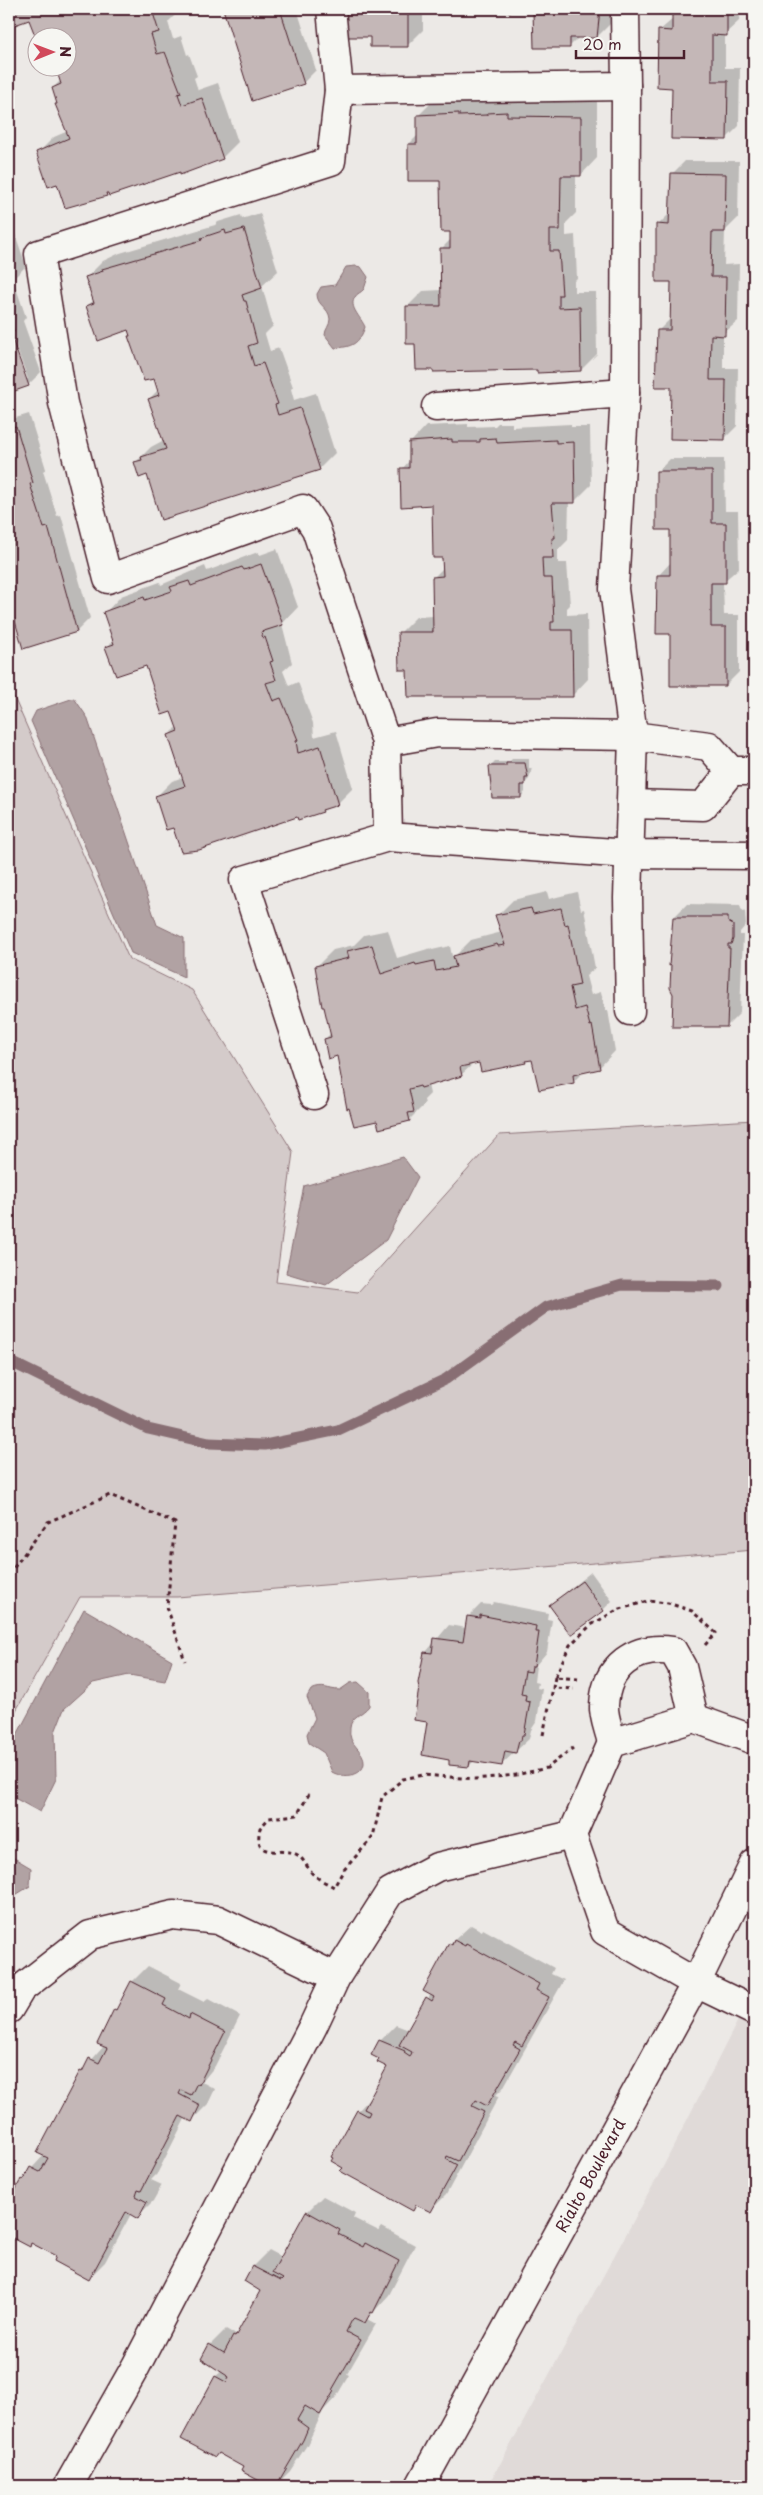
<svg xmlns="http://www.w3.org/2000/svg" width="763" height="2495" font-family="'Playpen Sans',sans-serif">
<style>
.built{fill:#e0dad8}
.green{fill:#d4cbca;stroke:#8f757a}
.water{fill:#b1a2a3;stroke:#886e73}
.shadow{fill:#0003}
.lines{fill:none;stroke-linecap:round;stroke-linejoin:round}
.stream{stroke:#886e73;stroke-width:11}
.building{fill:#c4b7b7;stroke:#4a1f2b}
.minor-casing{stroke:#4a1f2b;stroke-width:31}
.path{stroke:#4a1f2b;stroke-width:3;stroke-dasharray:4 4;stroke-linecap:butt}
.minor{stroke:#f6f6f2;stroke-width:28}
.labels{text-anchor:middle;stroke-width:4;stroke-linejoin:round;paint-order:stroke}
.street-label{font-size:16px;fill:#4a1f2b;stroke:#f6f6f2}
</style>
<rect width="100%" height="100%" fill="#ece9e6"/>
<filter id="ink" filterUnits="userSpaceOnUse"><feTurbulence type="fractalNoise" baseFrequency=".02" numOctaves="2"/><feDisplacementMap in="SourceGraphic" scale="10" xChannelSelector="R" yChannelSelector="G"/><feConvolveMatrix kernelMatrix="1 2 1 2 8 2 1 2 1" color-interpolation-filters="sRGB"/></filter>
<g filter="url(#ink)">
<!-- built -->
<path class="built" d="M754 1989V2486H488L663 2167Z"/>
<!-- green -->
<path class="green" d="M9 686 129 959 192 990 293 1152 276 1282 358 1292 499 1135 754 1120V1550L177 1597H80L9 1723Z"/>
<!-- water -->
<path class="water" d="M356 266 361 267 368 277 364 289C361 293 357 293 355 297 348 307 361 317 365 327 359 344 352 347 335 348L325 335C325 329 330 326 330 319 329 307 317 306 317 294L321 287 335 285 346 267Z
M74 698 87 717 157 925 184 938V977L131 953 31 721 36 711Z
M403 1157 418 1177 386 1240 326 1285 286 1273 304 1186Z
M84 1609 172 1660 165 1681 129 1675 93 1683 64 1709 55 1732 56 1779 40 1812 9 1795V1750Z
M358 1682 369 1692V1706C362 1715 351 1716 350 1728 347 1746 365 1749 364 1763 363 1777 342 1778 332 1772L324 1753 309 1743 307 1734 315 1718 307 1697 311 1690C324 1684 327 1690 340 1690L350 1683Z
M9 1855 31 1868 30 1886 9 1899Z"/>
<!-- shadow -->
<path class="shadow" d="M9 9H173L175 15 168 22 173 39 181 36 187 55 189 54 197 76 194 78 198 90 218 83 238 142 222 158 109 191 106 195 58 182 38 153 54 137 68 131 53 88 61 80 57 68H68V38L30 18 9 25Z
M224 9H297L316 70 303 83 253 99Z
M344 9H463L423 10V30L407 46 371 36Z
M484 9H613V21L597 37H579L569 47 535 10Z
M674 9H740L739 21 725 34V68H740L739 126 726 139 673 86 659 31 674 18Z
M434 100 597 102V158L581 175H576V213L566 223V236L575 235 577 278 574 281V292H596L597 354 581 370 538 369 416 343 407 307 423 291 442 290V248L451 239 442 180 409 144 418 135V116Z
M685 161H739L738 218 725 231 724 265 739 264 738 321 723 334V368H738L737 426 724 439 672 386 658 331 671 318 672 281 658 225 671 212 672 174Z
M9 203 14 218 11 222 26 266 13 279 26 317 23 321 41 372 28 385 9 391V334L25 379H28L9 327Z
M260 213 278 271 262 286 273 326 265 334 270 351 279 348 293 387 291 389 294 400 316 393 335 453 319 469 148 473 135 463 151 447 164 440 149 399 158 390 154 377 129 337V328L87 306 94 300 87 277 103 261 120 253 215 225 218 222 241 215 242 219Z
M29 414 46 469 43 471 57 516 61 515 90 618 77 631 24 647 9 591V420Z
M498 423H512V427L571 424V427H590L591 485 575 501H569L568 540 558 550V563H567L570 605 567 608V615L587 614 588 679 572 696 409 668 400 633 416 617 434 616V577L444 567 434 503 402 469 410 460V443L426 426 468 424V427L495 426Z
M670 459H724L725 511H738L739 568 723 582 724 615H739V672L726 685 671 633 658 576 671 562V528L657 472Z
M277 549 298 607 282 624 292 663 283 671 289 686 298 682 313 723 314 737 336 731 353 788 337 804 322 811 298 816 174 826 156 797 172 781 183 777 169 735 177 727 172 710 146 665 107 647 114 640 105 613 121 596 160 582 161 585 205 566 207 571 258 552 260 555Z
M512 759H529V768H532L529 779 525 783V792L521 797 490 767 495 762H509Z
M547 892 549 899 577 892 581 910 584 909 595 968 586 976 591 995 601 992 606 1010H608L615 1051 599 1068 584 1071 574 1081 533 1058 525 1062 474 1063 461 1075 428 1085 430 1094 424 1100 425 1104 409 1120 378 1119 338 1055 325 1039 331 1033 317 966 333 950 354 945 364 935 388 930 397 958 431 948 432 950 450 946 452 956 456 955 471 940 502 932 497 916 513 900Z
M687 904 740 905 741 909 745 912 746 925 740 932V935H743L740 1013 727 1026 674 917Z
M591 1572 612 1601 603 1610 550 1605Z
M494 1602 548 1613 547 1619 552 1620 547 1652 536 1665 534 1682 538 1683 537 1688 542 1689 537 1721 531 1730 529 1739 502 1764 475 1760 469 1766 451 1759 428 1721 426 1652 449 1625 466 1628 468 1617 481 1604 491 1605Z
M471 1925 482 1931 483 1929 554 1968 551 1974 564 1980 503 2088 496 2095 499 2096 446 2195 430 2211 418 2204 413 2209 344 2167 358 2111 373 2095 389 2067 380 2059V2041L396 2025 409 2030 431 1994 450 1944Z
M148 1966 181 1983 178 1989 204 2002 208 1999 240 2016 215 2066 202 2082 215 2089 208 2104 192 2120 186 2117 157 2174 151 2180 162 2185 153 2201 137 2217 131 2214 105 2262 89 2278 58 2255 33 2242 29 2245 9 2235V2206L22 2179 44 2155 81 2072 104 2046 115 2010 121 2004 132 1982Z
M323 2196 355 2213 353 2218 379 2231 382 2227 415 2245 389 2295 367 2319 376 2324 347 2374 349 2375 336 2397 323 2411 307 2445 290 2471 275 2486H272L242 2470 245 2467 219 2452 215 2456 182 2439 216 2376 222 2371 210 2345 226 2329 236 2335 239 2332 262 2290 246 2281 253 2266 269 2250 282 2257 307 2212Z"/>
<g class="lines">
<!-- stream -->
<path class="stream" d="M9 1361 148 1429 209 1443 265 1445 338 1430 446 1379 546 1307 622 1285 719 1286"/>
</g>
<!-- building -->
<path class="building" d="M9 9H155L156 12 153 13 159 32 151 34 157 54 165 52 181 93 178 94 182 105 202 98 223 159 180 175V172L109 196 108 193H106L107 196 65 208 57 184 48 187 36 152 69 138 55 104H57L52 88 61 84 56 69 47 72 46 68H68V38H38V43L29 20 9 27Z
M223 9H280L304 84 252 101Z
M342 9H462V12L408 11V47H370V37H344Z
M482 9H600L597 38H570V48H534L533 11H482Z
M672 9H727V36L712 35V81H728L727 140 671 139 672 88 657 87 658 30 672 31Z
M507 112V116L581 117V176H561L560 230H550V251H559L562 295H559V308L580 307 581 371 537 373V370L433 372V370H416L415 344H406V306H441L440 248H450V232H441L440 181H408V144H417V115L459 113V116L487 115V113Z
M671 173 726 174 725 232H712L711 277H726L725 336 711 335 710 380H726L725 440 670 439 671 387H655L657 330H670L671 282H656V224L669 225Z
M244 229 262 288 242 295 244 301H246L257 343 248 346 254 366 263 363 278 404 275 405 278 415 300 408 320 470 161 520 147 475 139 478 134 462 142 460 141 457 166 449 148 399 159 395 154 379 144 381 128 336H130L128 330 98 341 86 306 94 303 85 277 103 271 102 269 202 240 201 238 225 230 226 234Z
M9 266 14 280 9 282Z
M9 316 14 332 10 333 29 386 9 393Z
M16 426 33 483 30 484 44 528 48 527 77 632 23 649 9 600V428Z
M496 438 497 443 556 440V443L574 442 575 503H552L555 538H552L553 558H542L543 578H552L554 622H551V630H572L573 697H408L407 670H399L398 632H433L432 577 443 576 442 558H433L432 505 401 507 400 468H409V442L452 439V442H480V439Z
M656 471H712V523H726V583H711V627H726V686H670V634H656L657 575H670V530H656Z
M261 564 283 625 261 632 263 638 265 637 273 661 270 662 276 680 266 683 273 701 281 698 298 740 296 741 298 753 320 746 338 805 322 810 323 812 298 820 297 817 199 850 181 852 173 828 166 830 155 796 185 786 168 735 178 731 171 712 162 715 146 666 116 676 105 647 114 644 103 612 144 597 145 600 172 591 170 587 189 581 191 586 242 567 244 570Z
M506 763H525L528 778H525V785H521V798H492L489 766H506Z
M531 908 533 914 561 908 565 925 568 924 580 985 570 987 575 1010 585 1007 590 1026 592 1025 600 1069 573 1075 574 1083 539 1090 532 1060 525 1061 526 1063 481 1072 479 1063 460 1067 462 1076 421 1088 420 1086 409 1089 414 1112 408 1113 410 1121 379 1129 377 1121 354 1126 349 1108 347 1109 337 1056 328 1059 324 1039 331 1037 324 1007H322L315 966 349 958 347 951 372 945 381 974 415 963 416 965 434 961 436 971 456 967 453 956 497 944 498 946 505 945 495 915Z
M673 917H728V922L733 925V939L731 944H728V948H730L727 1027H672L673 994 670 988 671 965 669 966Z
M582 1581 604 1611 571 1635 549 1605Z
M480 1615 536 1626 535 1632H539L534 1666H532L531 1672 525 1671 521 1694 526 1695 525 1701 530 1702 524 1735H522L521 1741H519L516 1753 505 1751 502 1766 470 1761 469 1767 449 1765V1760L422 1755 427 1722 414 1720 419 1688 418 1683 424 1652 432 1653 434 1638 463 1642 467 1616 480 1618Z
M454 1940 465 1946 466 1944 539 1984 536 1990 549 1997 522 2046 515 2042 513 2045 520 2049 487 2106 476 2100 472 2106 484 2112 458 2161 447 2156 446 2159 457 2165 431 2212 416 2205 413 2211 340 2171 343 2168 331 2161 333 2158 331 2157 357 2110 368 2116 370 2112 364 2109 387 2067 377 2062 379 2059 371 2055 379 2040 405 2051 404 2053 410 2057 412 2052 399 2045 426 1997 432 2001 434 1997 423 1991 449 1943 452 1945Z
M131 1981 166 1999 163 2005 189 2019 190 2014 225 2032 199 2084 197 2083 191 2095 181 2090 179 2094 200 2105 192 2122 180 2116 141 2191 138 2190 136 2196 147 2202 138 2219 126 2212 89 2280 54 2261 56 2256 31 2243 30 2247 9 2236V2203L21 2179 23 2180 30 2167 40 2172 48 2158 37 2153 80 2071 82 2072 89 2058 99 2063 107 2048 97 2044 114 2009 116 2010Z
M306 2211 340 2230 338 2234 363 2247 365 2243 399 2261 373 2313 371 2312 365 2323 354 2318 352 2320 346 2332 361 2340 332 2390 334 2391 320 2415 305 2406 297 2420 308 2428 303 2440 276 2486H269L241 2471 243 2467 218 2453 215 2457 181 2439 215 2376 226 2382 229 2377 201 2359 209 2344 224 2353 233 2336 235 2337 260 2291 244 2281 252 2266 281 2281 283 2279 272 2273Z"/>
<g class="lines">
<defs>
<g id="minor">
<path d="M331 9 339 90 626 86 625 9"/>
<path d="M339 90 331 161 39 254 63 403 108 579 303 509 316 529 386 742 437 733 633 736 614 589 625 393 626 86"/>
<path d="M436 407 625 393"/>
<path d="M631 804 703 806 731 771"/>
<path d="M388 837 629 854 754 855"/>
<path d="M630 1011 628 898 633 736 709 746 731 771H754"/>
<path d="M314 1095 244 880 388 837 386 742"/>
<path d="M754 1740 694 1718 612 1743 572 1835 605 1931 696 1983 754 2011"/>
<path d="M612 1743C610 1732 603 1717 604 1705 606 1666 635 1645 673 1651L682 1667 694 1718"/>
<path d="M9 2009 21 1989 90 1935 173 1915 218 1920 336 1977"/>
<path d="M68 2486 136 2366 313 2026 336 1977 390 1892 437 1867 572 1835"/>
<path id="s1" d="M420 2486 696 1983 754 1864"/>
</g>
</defs>
<!-- minor casing -->
<use href="#minor" class="minor-casing"/>
<!-- path -->
<path class="path" d="M9 1574 48 1522 110 1495 175 1523 167 1607 185 1661
M555 1677 553 1688 574 1689
M578 1679 555 1677 570 1645 591 1625 617 1610 648 1601 668 1603 692 1611 716 1633 705 1645
M543 1735 553 1688
M309 1794 297 1815 269 1818 260 1828C252 1864 285 1844 299 1856 304 1860 307 1867 311 1872 317 1879 327 1883 334 1887L343 1871 373 1837 382 1797 403 1779 423 1775 475 1779 516 1775 547 1768 573 1748"/>
<!-- minor -->
<use href="#minor" class="minor"/>
</g>
</g>
<g class="labels">
<!-- street labels -->
<g class="street-label">
<text dy="6" stroke="none"><textPath href="#s1" startOffset="354">Rialto Boulevard</textPath></text>
</g>
</g>
<!-- margin -->
<rect width="763" height="2495" fill="none" stroke="#f6f6f2" stroke-width="30"/>
<rect x="15" y="15" width="733" height="2465" fill="none" stroke="#4a1f2b" stroke-width="2" filter="url(#ink)"/>
<!-- north arrow -->
<g transform="translate(52 52) rotate(89)"><circle r="24" fill="#f6f6f2" stroke="#b1a0a2"/>
<path d="M0-4L9 19L0 12L-9 19Z" fill="#d1495b"/>
<text y="-8" font-size="14" font-weight="bold" text-anchor="middle" fill="#4a1f2b">N</text>
</g>
<!-- scale -->
<path d="M576 50v8h108v-8" fill="none" stroke="#4a1f2b" stroke-width="2.5"/>
<text x="583" y="50" font-size="15" fill="#4a1f2b" stroke="#f6f6f2" stroke-width="4" paint-order="stroke">20 m</text>
</svg>
